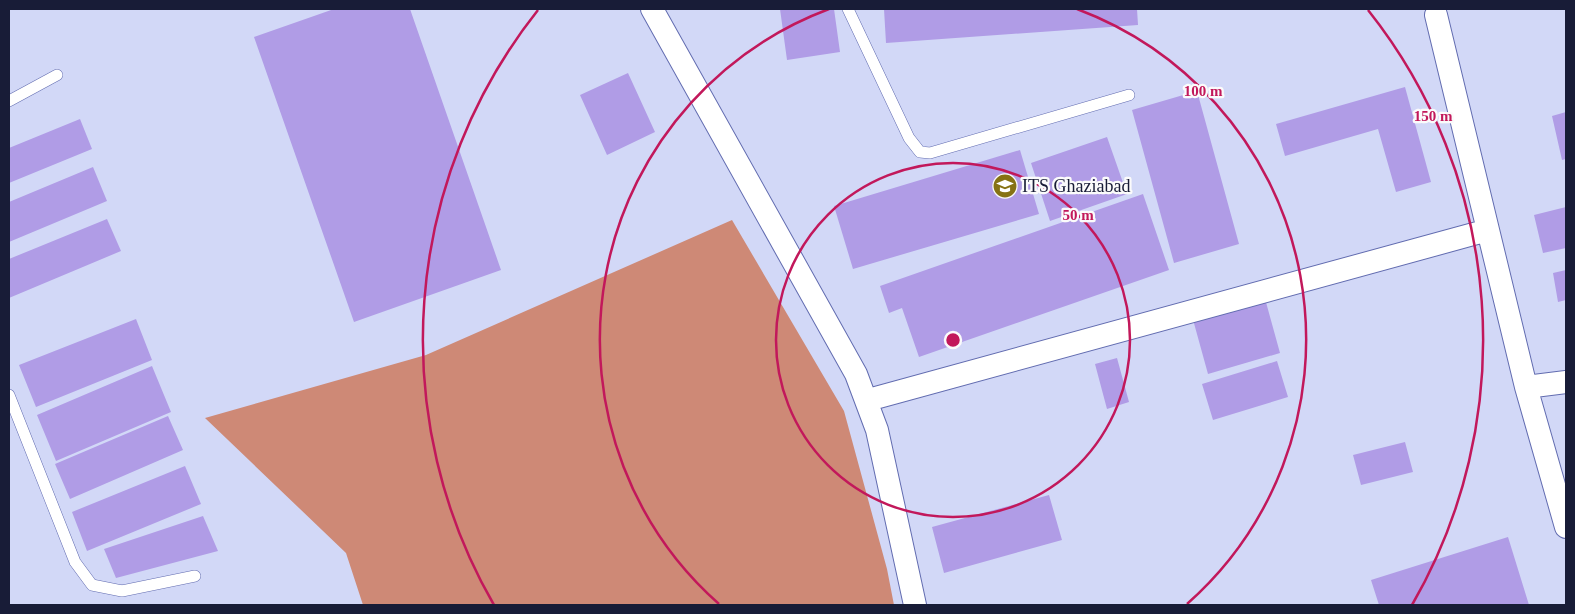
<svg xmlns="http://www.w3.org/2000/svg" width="1575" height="614" font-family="Georgia,serif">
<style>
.forest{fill:#ce8976}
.building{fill:#b09ce6}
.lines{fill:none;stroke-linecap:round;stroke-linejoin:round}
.lane-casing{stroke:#626cb0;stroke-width:12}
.street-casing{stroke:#626cb0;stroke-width:24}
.lane{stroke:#fff;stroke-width:11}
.street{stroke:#fff;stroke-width:22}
.ring{fill:none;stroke:#c2185b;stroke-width:2.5}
.labels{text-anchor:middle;stroke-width:4.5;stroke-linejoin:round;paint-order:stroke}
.poi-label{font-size:18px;fill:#181c37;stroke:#fbfbfb;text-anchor:start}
.centre{fill:#c2185b;stroke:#fbfbfb;stroke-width:2.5}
.ring-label{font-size:15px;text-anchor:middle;font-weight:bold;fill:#c2185b;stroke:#fbfbfb;stroke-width:4.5;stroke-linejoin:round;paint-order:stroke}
</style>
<rect width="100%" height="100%" fill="#d2d8f7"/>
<!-- forest -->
<path class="forest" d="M732 220 844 411 887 569 894 605H363L346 553 205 418 426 355Z"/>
<!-- building -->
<path class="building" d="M334 9H410L501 270 354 322 254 37Z
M780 9H834L840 52 787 60Z
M884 9H1137L1138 25 886 43Z
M628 73 655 132 607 155 580 95Z
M1405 87 1431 182 1396 192 1378 129 1285 156 1276 124Z
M1197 91 1239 244 1174 263 1132 110Z
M1566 112V159L1562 160 1552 116Z
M80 119 92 149 9 183V148Z
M1107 137 1127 194 1050 221 1031 163Z
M1020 150 1039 214 853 269 834 206Z
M93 167 107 201 9 242V202Z
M1143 194 1169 270 919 357 902 308 889 313 880 286Z
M1566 207V248L1543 253 1534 215Z
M107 219 121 251 9 298V259Z
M1566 270V300L1558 302 1553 273Z
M1264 295 1280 353 1208 374 1192 316Z
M136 319 152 360 36 407 19 365Z
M1117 358 1129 402 1107 409 1095 364Z
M1277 361 1288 397 1213 420 1202 384Z
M152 366 171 412 56 461 37 415Z
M168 416 183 450 70 499 55 464Z
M1405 442 1413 472 1361 485 1353 455Z
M185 466 201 504 87 551 72 512Z
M1049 495 1062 540 944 573 932 527Z
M203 516 218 551 116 578 104 549Z
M1508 537 1529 605H1379L1371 580Z"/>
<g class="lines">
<defs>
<path id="lane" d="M848 9 909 138 920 152 930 153 1129 95
M9 101 57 75
M9 395 75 562 92 585 122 591 195 576"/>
<path id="street" d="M652 9 856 374 877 430 915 605
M1436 15 1526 387 1566 527
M1526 387 1566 382
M868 400 1488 230"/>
</defs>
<!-- lane casing -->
<use href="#lane" class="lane-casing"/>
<!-- street casing -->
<use href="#street" class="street-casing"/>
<!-- lane -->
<use href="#lane" class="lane"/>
<!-- street -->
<use href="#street" class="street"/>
</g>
<!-- distance rings -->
<g class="ring">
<circle cx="953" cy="340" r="177"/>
<path d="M719 604A353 353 0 0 1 829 9M1077 9A353 353 0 0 1 1187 604"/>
<path d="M494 605A530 530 0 0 1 538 10M1368 10A530 530 0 0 1 1412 605"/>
</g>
<!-- icons -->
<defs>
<symbol id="university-disc" viewBox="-11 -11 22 22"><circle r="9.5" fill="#867214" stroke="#fbfbfb"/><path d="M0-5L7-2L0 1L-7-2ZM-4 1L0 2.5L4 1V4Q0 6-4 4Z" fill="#fff"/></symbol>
</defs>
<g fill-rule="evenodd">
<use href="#university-disc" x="991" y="172" width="28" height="28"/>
</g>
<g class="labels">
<!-- poi labels -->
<g class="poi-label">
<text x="1022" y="192">ITS Ghaziabad</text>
</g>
</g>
<circle cx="953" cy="340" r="8" class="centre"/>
<g class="ring-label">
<text x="1203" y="96">100 m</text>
<text x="1433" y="121">150 m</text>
<text x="1078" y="220">50 m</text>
</g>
<!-- border -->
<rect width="1575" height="614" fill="none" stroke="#181c37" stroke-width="20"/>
</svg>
